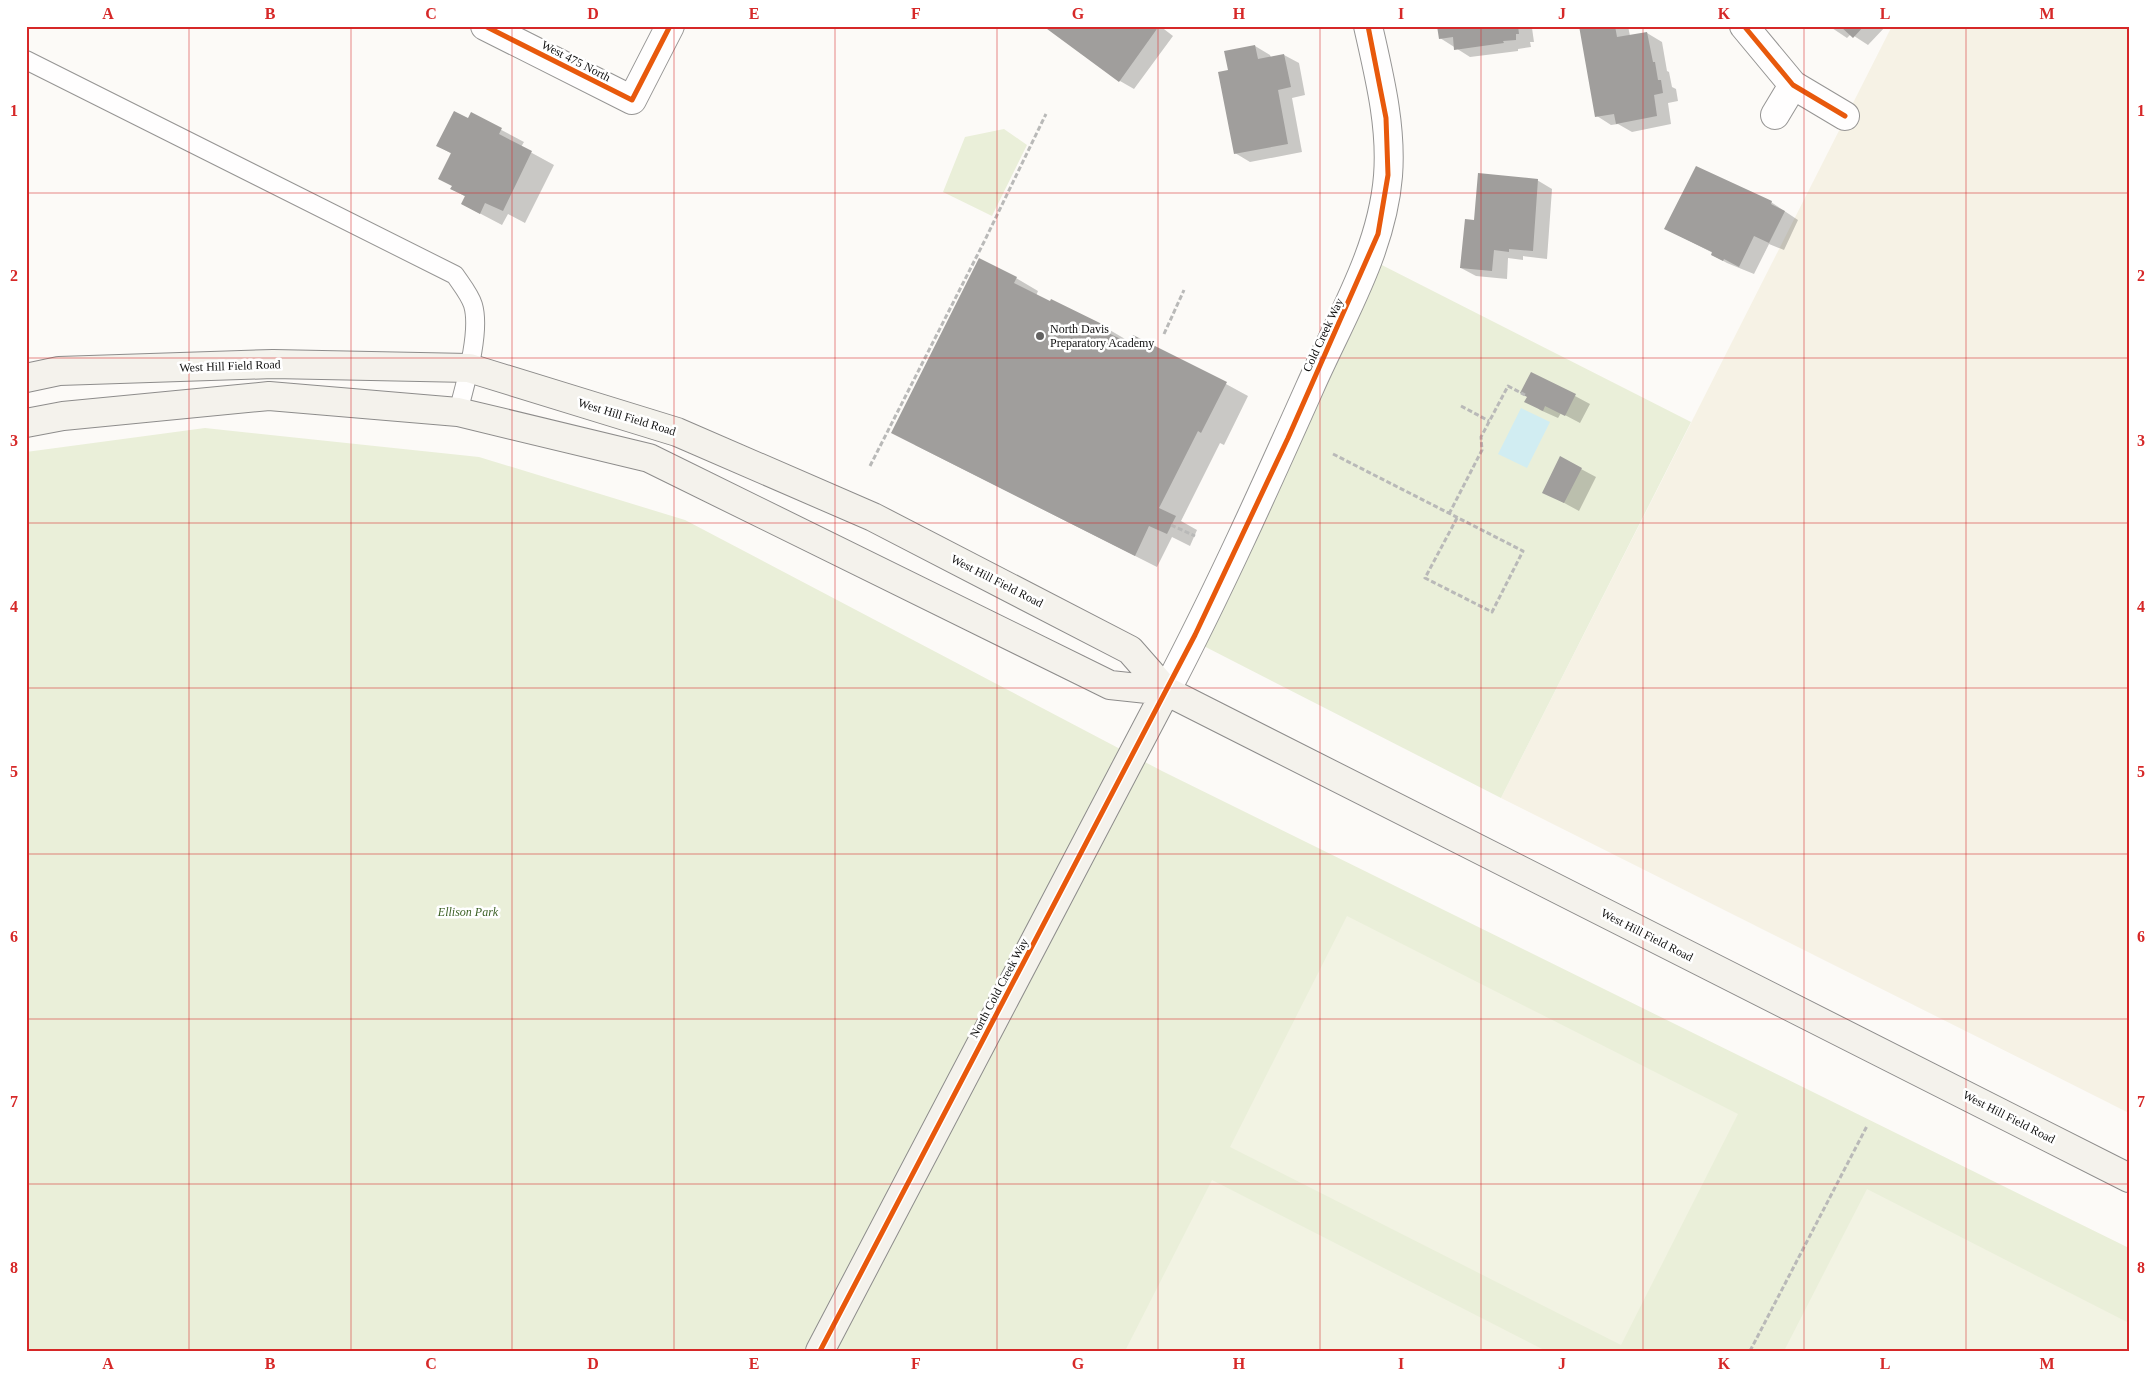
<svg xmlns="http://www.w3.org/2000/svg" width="2155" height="1377" font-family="'Times New Roman',serif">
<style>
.farmland{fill:#f6f2e5}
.green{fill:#eaefd9}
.pitch{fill:#f2f3e3}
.water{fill:#d1edf2}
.shadow{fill:#0003}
.building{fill:#a09e9c}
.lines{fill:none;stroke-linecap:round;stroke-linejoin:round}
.lane-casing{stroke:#969594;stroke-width:20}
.street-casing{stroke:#969594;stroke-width:30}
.secondary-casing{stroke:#8d8c8b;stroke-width:30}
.path{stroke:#b9b9b8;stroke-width:3;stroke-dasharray:5 2.5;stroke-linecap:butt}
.lane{stroke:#fffefe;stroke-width:18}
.street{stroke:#fffefe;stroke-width:28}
.secondary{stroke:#f4f2ec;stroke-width:28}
.cycleway-casing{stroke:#fff;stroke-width:8}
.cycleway{stroke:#e8590c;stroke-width:5}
.grid{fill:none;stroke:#d62828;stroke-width:1;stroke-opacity:0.55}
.poi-dot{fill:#636261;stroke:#fff;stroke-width:2}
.labels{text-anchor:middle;stroke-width:5;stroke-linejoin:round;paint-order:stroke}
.street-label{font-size:12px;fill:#101010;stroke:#fff}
.poi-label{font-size:12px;fill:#101010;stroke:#fff;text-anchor:start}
.park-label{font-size:12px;font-style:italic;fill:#3e6227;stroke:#fff}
.neatline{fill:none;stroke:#d62828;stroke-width:2}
.grid-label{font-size:16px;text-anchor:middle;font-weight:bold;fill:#d62828}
</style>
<rect width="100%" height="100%" fill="#fcfaf7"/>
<!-- farmland -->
<path class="farmland" d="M1892 26H2129V1113L1501 798Z"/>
<!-- green -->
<path class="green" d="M1004 129 1027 145 992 216 943 192 965 137Z
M1370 259 1691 422 1501 798 1192 640Z
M205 428 479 457 685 520 1162 771 2129 1248V1351H26V452Z"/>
<!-- pitch -->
<path class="pitch" d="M1347 916 1738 1114 1621 1345 1230 1147Z
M1212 1180 1546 1351H1125Z
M1867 1189 2129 1323V1351H1784Z"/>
<!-- water -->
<path class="water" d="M1521 408 1550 422 1527 468 1498 454Z"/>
<!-- shadow -->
<path class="shadow" d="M1045 26H1160L1173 36 1134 89 1120 81Z
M1438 26H1544V27L1532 28 1534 42H1530L1531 47 1518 49V51L1470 57 1440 38Z
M1581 26H1628L1630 36 1647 33 1662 42 1667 71 1669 72 1672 87 1676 89 1678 101 1668 103 1671 124 1632 132 1618 124 1611 125 1597 116Z
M1829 26H1886L1868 45 1851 34 1847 38Z
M1255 46 1270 55 1271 58 1284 55 1299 63 1305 95 1292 98 1302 152 1250 162 1235 153 1229 71Z
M471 114 524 142 521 147 554 165 525 223 508 214 502 225 462 204 466 197 452 189V154L438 146 469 119Z
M1537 180 1552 189 1547 259 1523 256V260L1508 258 1507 279 1476 276 1461 268 1475 221Z
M1771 202 1798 220 1784 250 1769 244 1754 274 1727 263 1712 255 1713 253 1666 229Z
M1016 278 1038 291 1036 296 1103 326 1125 339 1124 342 1226 384 1248 396 1224 445 1220 443 1181 521 1197 530 1190 546 1172 537 1157 567 915 445Z
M1575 396 1590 404 1580 423 1561 413 1558 418 1540 410 1528 397Z
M1581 469 1596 477 1579 511 1544 492Z"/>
<!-- building -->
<path class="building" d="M1043 26H1159L1119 82Z
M1437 26H1518L1519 34H1516V40L1503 41 1504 43 1454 50 1453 37 1439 39Z
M1579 26H1615L1617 37 1647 32 1653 62H1655L1658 80H1661L1663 93 1654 95 1657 116 1616 124 1614 114 1595 117Z
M1840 26H1864L1853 38Z
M1255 45 1258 59 1284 54 1291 87 1278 90 1288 144 1234 154 1218 72 1228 70 1224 51Z
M454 111 468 118 471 112 502 128 499 134 532 151 503 211 485 203 480 214 461 204 465 196 450 189 452 186 438 179 451 153 436 146Z
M1696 166 1772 201 1771 204 1785 211 1769 243 1754 236 1739 267 1724 259 1723 261 1711 255 1712 252 1664 229Z
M1478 173 1538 179 1533 251 1509 249V252L1494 250 1492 271 1460 268 1465 219 1474 220Z
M979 258 1017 277 1014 283 1050 301 1051 299 1104 325 1102 330 1129 343 1133 335 1227 382 1201 433 1198 431 1159 508 1176 516 1167 534 1149 526 1135 556 891 433Z
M1531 372 1576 394 1565 416 1545 406 1543 411 1524 402 1527 397 1520 393Z
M1560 456 1582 468 1564 503 1542 493Z"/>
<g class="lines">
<defs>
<path id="lane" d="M26 60 455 275C461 284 470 295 473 305 481 332 465 385 458 412"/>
<path id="street" d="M485 26 632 100 670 26
M1744 26 1793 85 1845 116
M1775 115 1793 85
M1166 691C1218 592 1264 490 1310 387 1340 319 1382 251 1388 176 1392 126 1379 75 1368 26"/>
<path id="secondary" d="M26 378 59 371 273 364 469 368 677 432 873 517 1130 650 1166 691
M26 423 63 416 269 396 458 412 649 458 1110 685 1166 691 2129 1178
M820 1351 1166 691"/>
</defs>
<!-- lane casing -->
<use href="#lane" class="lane-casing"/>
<!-- street casing -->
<use href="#street" class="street-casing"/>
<!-- secondary casing -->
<use href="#secondary" class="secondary-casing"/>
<!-- path -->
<path class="path" d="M1164 334 1184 290
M1461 406 1489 421
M1333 454 1523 551 1492 612 1425 578 1457 518
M870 466 985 240 1046 114
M1449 514 1482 450 1481 437 1508 386 1525 395
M1171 525 1195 536
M1750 1351 1867 1126"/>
<!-- lane -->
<use href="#lane" class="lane"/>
<!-- street -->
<use href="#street" class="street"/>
<!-- secondary -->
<use href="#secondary" class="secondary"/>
<defs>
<path id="cycleway" d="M485 26 632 100 670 26
M1744 26 1793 85 1845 116
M820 1351 1195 635 1288 438 1378 234 1388 175 1386 118 1368 26"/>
</defs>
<!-- cycleway casing -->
<use href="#cycleway" class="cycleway-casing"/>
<!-- cycleway -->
<use href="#cycleway" class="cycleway"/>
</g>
<!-- grid -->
<path class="grid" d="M189 26V1351M351 26V1351M512 26V1351M674 26V1351M835 26V1351M997 26V1351M1158 26V1351M1320 26V1351M1481 26V1351M1643 26V1351M1804 26V1351M1966 26V1351M26 193H2129M26 358H2129M26 523H2129M26 688H2129M26 854H2129M26 1019H2129M26 1184H2129"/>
<!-- markers -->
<circle class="poi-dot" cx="1040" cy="336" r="5"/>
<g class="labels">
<!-- street labels -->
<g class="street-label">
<text transform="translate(576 61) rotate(27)" y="4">West 475 North</text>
<text transform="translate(1323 335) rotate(-65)" y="4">Cold Creek Way</text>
<text transform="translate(230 366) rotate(-2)" y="4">West Hill Field Road</text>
<text transform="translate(627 417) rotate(17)" y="4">West Hill Field Road</text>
<text transform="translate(997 581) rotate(27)" y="4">West Hill Field Road</text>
<text transform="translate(1647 935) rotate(27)" y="4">West Hill Field Road</text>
<text transform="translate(999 988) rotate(-62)" y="4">North Cold Creek Way</text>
<text transform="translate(2009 1117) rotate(27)" y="4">West Hill Field Road</text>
</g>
<!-- poi labels -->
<g class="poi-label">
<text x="1050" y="333">North Davis<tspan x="1050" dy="14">Preparatory Academy</tspan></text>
</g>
<!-- park labels -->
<g class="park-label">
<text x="468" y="916">Ellison Park</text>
</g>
</g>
<!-- border -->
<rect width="2155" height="1377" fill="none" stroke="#ffffff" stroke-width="55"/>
<rect x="28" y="28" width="2100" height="1322" class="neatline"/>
<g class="grid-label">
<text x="108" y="19">A</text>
<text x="270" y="19">B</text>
<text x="431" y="19">C</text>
<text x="593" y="19">D</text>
<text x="754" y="19">E</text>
<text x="916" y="19">F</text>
<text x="1078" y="19">G</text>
<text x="1239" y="19">H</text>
<text x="1401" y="19">I</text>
<text x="1562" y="19">J</text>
<text x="1724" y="19">K</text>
<text x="1885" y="19">L</text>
<text x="2047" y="19">M</text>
<text x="14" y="116">1</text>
<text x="2141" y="116">1</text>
<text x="14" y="281">2</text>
<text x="2141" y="281">2</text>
<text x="14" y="446">3</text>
<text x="2141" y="446">3</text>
<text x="14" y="612">4</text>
<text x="2141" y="612">4</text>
<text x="14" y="777">5</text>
<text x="2141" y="777">5</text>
<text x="14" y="942">6</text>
<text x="2141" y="942">6</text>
<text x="14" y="1107">7</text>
<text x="2141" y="1107">7</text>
<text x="14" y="1273">8</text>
<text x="2141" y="1273">8</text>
<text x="108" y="1369">A</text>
<text x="270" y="1369">B</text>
<text x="431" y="1369">C</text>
<text x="593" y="1369">D</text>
<text x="754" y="1369">E</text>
<text x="916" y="1369">F</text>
<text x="1078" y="1369">G</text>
<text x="1239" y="1369">H</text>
<text x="1401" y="1369">I</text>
<text x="1562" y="1369">J</text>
<text x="1724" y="1369">K</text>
<text x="1885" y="1369">L</text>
<text x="2047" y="1369">M</text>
</g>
</svg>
